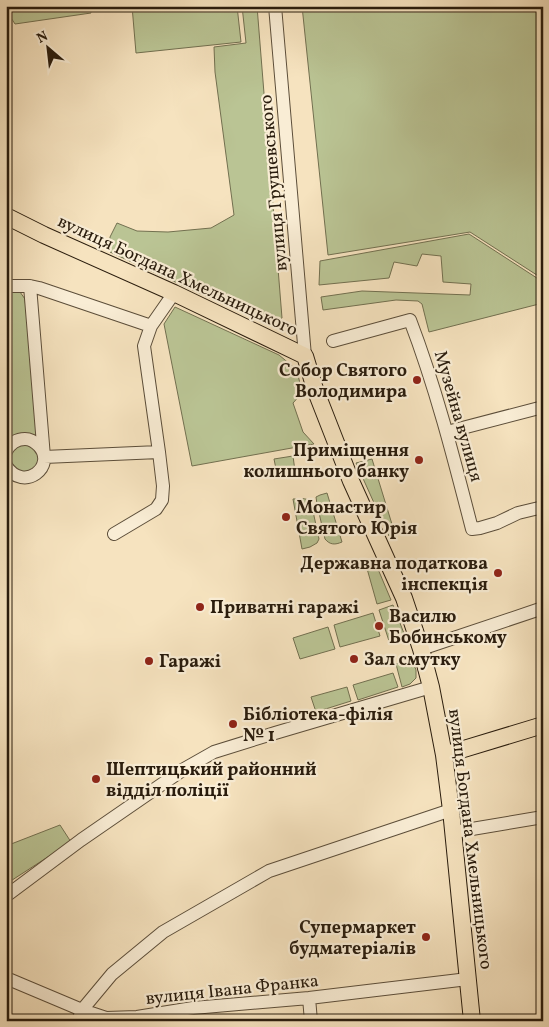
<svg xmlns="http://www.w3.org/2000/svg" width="549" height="1027" font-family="Vollkorn,serif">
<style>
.green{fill:#bac494;stroke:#727050}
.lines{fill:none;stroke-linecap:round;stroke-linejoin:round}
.minor-casing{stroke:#5c4e3a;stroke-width:14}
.major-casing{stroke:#291c0d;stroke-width:18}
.minor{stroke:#f9edd5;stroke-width:12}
.major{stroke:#f6e3bf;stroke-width:16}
.poi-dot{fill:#8f2418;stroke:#f9edd5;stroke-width:2}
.labels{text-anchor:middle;stroke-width:4.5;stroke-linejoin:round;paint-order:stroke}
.street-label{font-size:18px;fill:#291c0d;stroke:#f9edd5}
.poi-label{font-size:18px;font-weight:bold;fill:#291c0d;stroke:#f9edd5;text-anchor:start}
</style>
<rect width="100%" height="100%" fill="#f6e3bf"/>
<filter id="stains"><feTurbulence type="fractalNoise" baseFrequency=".004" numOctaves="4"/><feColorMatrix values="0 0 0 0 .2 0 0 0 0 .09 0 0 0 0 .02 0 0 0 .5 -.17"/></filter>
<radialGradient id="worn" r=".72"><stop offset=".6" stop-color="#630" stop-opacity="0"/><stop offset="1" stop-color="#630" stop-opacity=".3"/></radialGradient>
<!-- green -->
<path class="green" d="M6 6H90L91 13 15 24 6 10Z
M132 6H237L241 42 136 53Z
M242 6H257L282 318 272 324 260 321 110 252V237L117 223 137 231 168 232 211 228 234 215 215 72 214 47 246 43Z
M302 6H543V279L470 232 328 255Z
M469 234 543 282V303L429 332 422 304 418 301 396 300 323 310 321 297 362 291 470 295 471 284 443 282 441 256 422 254 417 266 394 262 389 278 319 285 320 261Z
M14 290 20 292 25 299 38 432 35 436 11 438 7 435 6 296 8 293Z
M175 307 279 355 297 370 302 393 293 403 303 432 314 444 192 466 164 324Z
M11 458a14 14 0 1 1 28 0a14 14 0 1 1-28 0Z
M293 456 295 471 277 474 274 459Z
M372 459 395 534 389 536 356 463Z
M327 493 342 542C335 545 330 545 325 539L317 504 316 497 320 495Z
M293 499C299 499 306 497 311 502L319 539 317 543 310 547 302 549Z
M375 562 391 600 377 604 366 565Z
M393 605 405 636 389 641 379 610Z
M373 613 380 636 340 647 334 625Z
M328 627 335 649 300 659 293 638Z
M412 659 416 670V678L410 684 402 687 396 664Z
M393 673 398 687 358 700 353 685Z
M347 687 351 701 316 712 311 697Z
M60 825 71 842 6 884V846Z"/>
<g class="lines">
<defs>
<path id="minor" d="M275 6 305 356
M30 286 44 457 159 452
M6 288 9 286H30L39 288 151 326
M333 341 410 320C436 388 454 459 472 529L480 528 497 523 518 513 543 507
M447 432 543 407
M6 451C10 444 16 439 25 439 30 439 35 442 39 446 57 466 24 493 6 466
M114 534 156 509 162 500 163 486 159 452 144 346 151 326 174 293
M421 649 543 608
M454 832 543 817
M6 896 81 840 184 769 214 752 275 733 431 687
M6 978 82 1010 106 1018 137 1017 193 1008 309 998 468 979
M309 998 311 1021
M78 1021 82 1010 112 974 163 932 269 871 451 810"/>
<path id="major" d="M6 216 44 235 174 293 305 356 315 389 351 481 404 598 421 649 431 687 444 755 451 810 472 1021
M444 755 543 725"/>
</defs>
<!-- minor casing -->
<use href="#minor" class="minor-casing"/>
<!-- major casing -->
<use href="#major" class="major-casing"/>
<!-- minor -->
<use href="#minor" class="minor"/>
<!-- major -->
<use href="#major" class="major"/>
</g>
<!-- markers -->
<g class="poi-dot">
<circle cx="417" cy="380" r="5"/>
<circle cx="419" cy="460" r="5"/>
<circle cx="286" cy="517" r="5"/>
<circle cx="498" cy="573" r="5"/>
<circle cx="200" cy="607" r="5"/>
<circle cx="379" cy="626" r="5"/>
<circle cx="354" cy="659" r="5"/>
<circle cx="149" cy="661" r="5"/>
<circle cx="233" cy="724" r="5"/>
<circle cx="96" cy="779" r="5"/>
<circle cx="426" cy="937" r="5"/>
</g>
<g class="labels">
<!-- street labels -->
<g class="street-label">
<text transform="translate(273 183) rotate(-95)" y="6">вулиця Грушевського</text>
<text transform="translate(178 275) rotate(25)" y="6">вулиця Богдана Хмельницького</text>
<text transform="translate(459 416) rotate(74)" y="6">Музейна вулиця</text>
<text transform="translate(471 839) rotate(83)" y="6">вулиця Богдана Хмельницького</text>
<text transform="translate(232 989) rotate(-6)" y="6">вулиця Івана Франка</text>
</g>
<!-- poi labels -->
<g class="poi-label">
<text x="407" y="376" text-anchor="end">Собор Святого<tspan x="407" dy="21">Володимира</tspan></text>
<text x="409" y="456" text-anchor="end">Приміщення<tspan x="409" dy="21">колишнього банку</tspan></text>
<text x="296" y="513">Монастир<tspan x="296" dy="21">Святого Юрія</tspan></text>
<text x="488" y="569" text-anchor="end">Державна податкова<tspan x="488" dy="21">інспекція</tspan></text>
<text x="210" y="613">Приватні гаражі</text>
<text x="389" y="622">Василю<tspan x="389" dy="21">Бобинському</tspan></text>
<text x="364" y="665">Зал смутку</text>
<text x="159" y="667">Гаражі</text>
<text x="243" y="720">Бiблiотека-фiлiя<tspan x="243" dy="21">№ 1</tspan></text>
<text x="106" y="775">Шептицький районний<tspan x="106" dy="21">відділ поліції</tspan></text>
<text x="416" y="933" text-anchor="end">Супермаркет<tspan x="416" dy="21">будматеріалів</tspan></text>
</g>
</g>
<!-- margin -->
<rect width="549" height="1027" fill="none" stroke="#f6e3bf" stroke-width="25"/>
<rect x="8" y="8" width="534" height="1012" fill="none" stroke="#291c0d" stroke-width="2.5"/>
<rect x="12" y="12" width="524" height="1002" fill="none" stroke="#291c0d"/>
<!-- north arrow -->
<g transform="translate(48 48) rotate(332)" stroke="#f9edd5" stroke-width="4" paint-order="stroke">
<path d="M0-4L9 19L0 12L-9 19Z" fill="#291c0d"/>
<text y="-8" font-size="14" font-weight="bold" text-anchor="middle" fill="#291c0d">N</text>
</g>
<rect width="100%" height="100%" filter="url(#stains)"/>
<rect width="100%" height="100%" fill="url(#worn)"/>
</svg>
